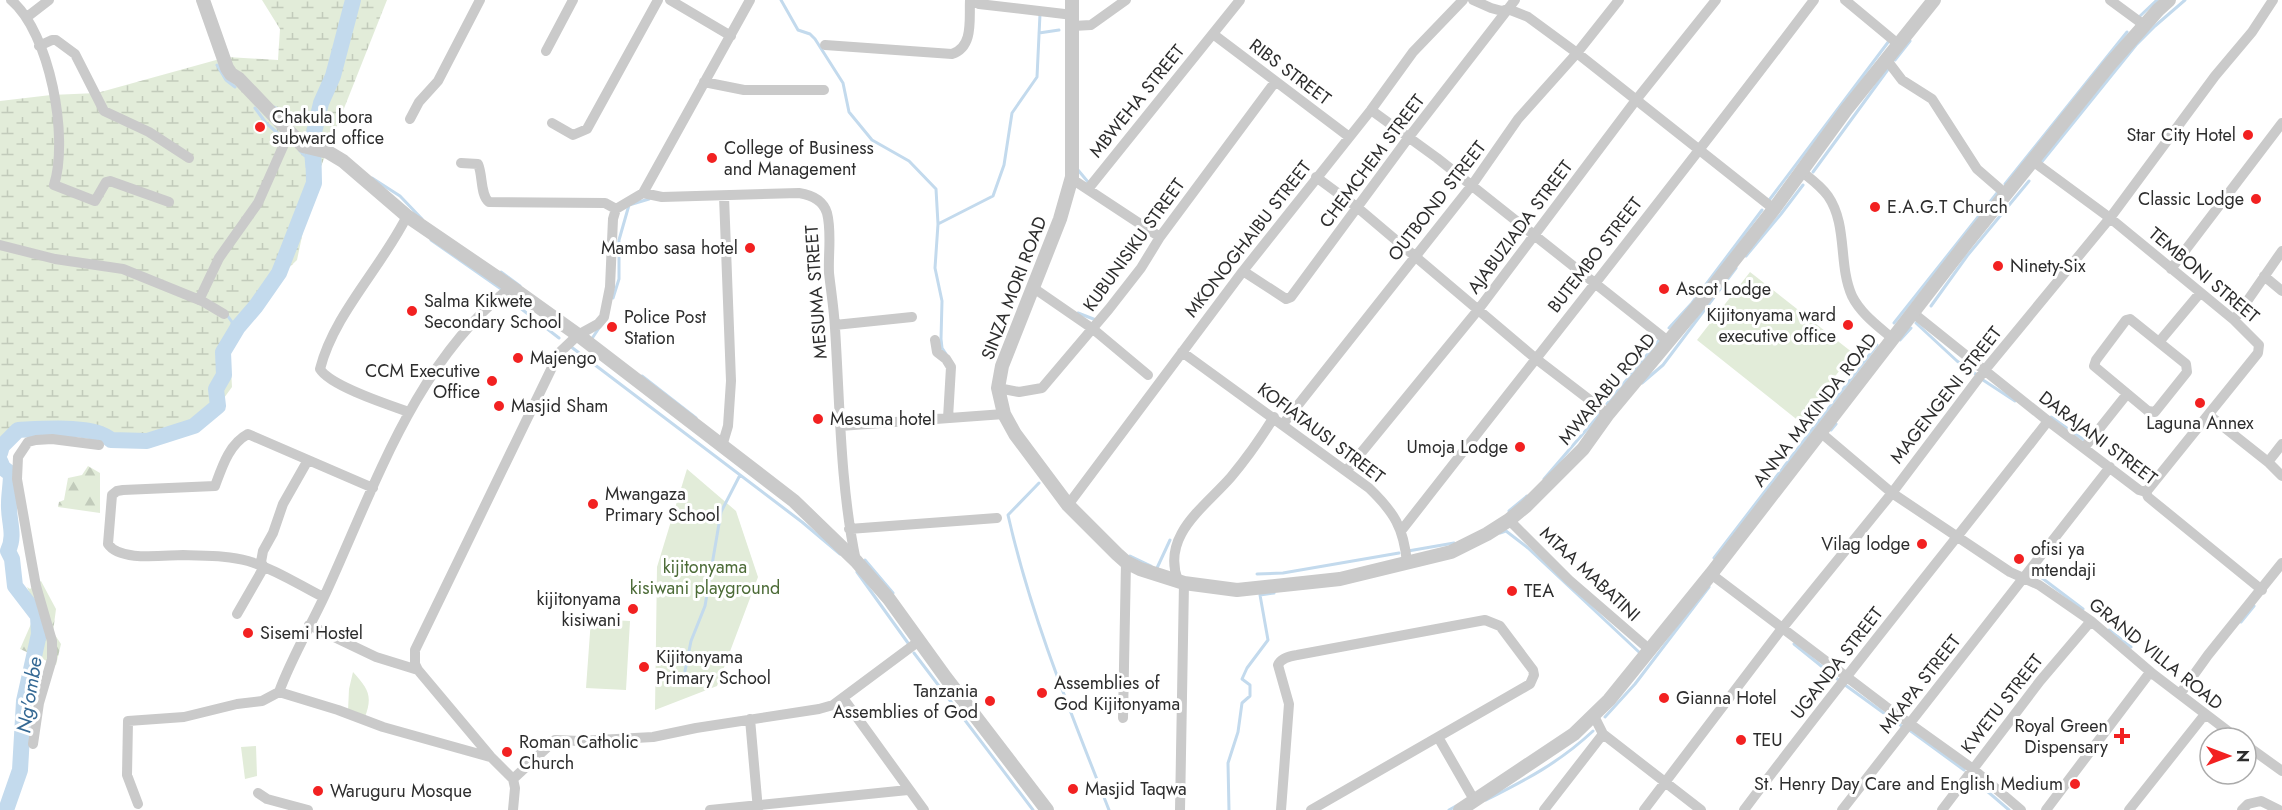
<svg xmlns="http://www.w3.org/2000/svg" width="2282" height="810" font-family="Jost,sans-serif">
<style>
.green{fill:#e2ecd9}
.forest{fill:url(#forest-firs)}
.wetland{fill:url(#wetland-marsh)}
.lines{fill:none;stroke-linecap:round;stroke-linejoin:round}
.stream{stroke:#c3daed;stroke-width:3}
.river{stroke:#c3daed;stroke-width:16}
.minor{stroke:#cacaca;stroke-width:10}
.tertiary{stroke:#cacaca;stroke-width:14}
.poi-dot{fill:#f22121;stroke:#fff;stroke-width:2}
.labels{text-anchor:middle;stroke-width:6;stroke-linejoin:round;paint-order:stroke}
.street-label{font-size:18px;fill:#2d2d2d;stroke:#fff}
.poi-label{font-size:18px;fill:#2d2d2d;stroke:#fff;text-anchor:start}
.park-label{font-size:18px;fill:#4c6b37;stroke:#fff}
.water-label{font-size:20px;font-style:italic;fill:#356994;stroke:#fff}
</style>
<defs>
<pattern id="forest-firs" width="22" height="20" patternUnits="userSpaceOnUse" patternTransform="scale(1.5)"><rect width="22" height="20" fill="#e2ecd9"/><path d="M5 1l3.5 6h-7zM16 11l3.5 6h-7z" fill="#c2cbbb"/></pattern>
<pattern id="wetland-marsh" width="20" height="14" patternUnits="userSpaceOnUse" patternTransform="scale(1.5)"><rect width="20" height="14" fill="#e2ecd9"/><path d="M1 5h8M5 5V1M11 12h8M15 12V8" fill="none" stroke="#c2cbbb"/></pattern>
</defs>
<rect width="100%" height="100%" fill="#fff"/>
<!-- green -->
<path class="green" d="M1750 272 1853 353 1800 422 1697 340Z
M687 469 736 511 758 577 717 686 655 710 657 567Z
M591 619 630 621 626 690 586 688Z
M353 672C368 689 373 695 365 717L348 711 349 689Z
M256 746 257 776 245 779 241 747Z"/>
<!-- forest -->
<path class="forest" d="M88 466 100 473V513L58 507 59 502 64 500 68 478 82 475Z
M41 581 56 609 53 632 61 644 56 665 20 649 31 624 41 619 27 587 30 589Z"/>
<!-- wetland -->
<path class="wetland" d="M262 0H387L312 189 297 260 235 320 229 334 232 387 216 409 185 431 137 444 106 429 44 424 16 433 11 443 0 445V101L51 95 97 93 227 57 278 60 280 29Z"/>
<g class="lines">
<!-- stream -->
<path class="stream" d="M781 0 798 30 810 34 815 39 843 83 849 112 872 140 909 161 936 189 938 224
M2139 17 2157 0
M1039 33 1059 30
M1895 60 1910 41
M217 65 226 80 235 87
M274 107 289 114 317 120
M255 108 266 123 281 136
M313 137 326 145
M300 151 306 157 307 167
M2040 164 2136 45 2155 26 2185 0
M1078 170 1088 182
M1813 172 1889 68
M372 178 400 196 422 219
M2005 184 2127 32
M1770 199 1889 41
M431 240 504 291
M1746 256 1781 214 1803 185
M501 272 520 286
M506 297 559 338
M613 298 619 279V240L629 205 649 199
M1931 306 1967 256 2029 181
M1078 313 1096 320
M227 315 232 322 233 337
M1894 323 1997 193
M1916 323 1957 361 1977 375
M1669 328 1692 303 1762 210
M591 340 599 328
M1900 340 1911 328
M570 346 802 522 840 554
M946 354 942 348 941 339 942 301 935 268 938 224 993 196 1004 165 1012 113 1037 77 1040 14
M642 376 696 418
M1983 380 2015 401
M1642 383 1663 365 1736 268
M1607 404 1660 339
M2051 417 2084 440
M1831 430 1836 424
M1544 479 1600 414
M1039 483 1008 515C1031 617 1071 713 1109 810
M1509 511 1527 496
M1500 533 1506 531 1528 548 1640 653
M1408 551 1454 543
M1130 556 1151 566
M1714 558 1877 345
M865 560 893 593
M1157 568 1170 540
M857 572 908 643
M1257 574 1283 573 1399 553
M2038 575 2083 609
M2241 622 2254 606
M2109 630 2131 647
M1794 644 1841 682 1903 727
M914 653 1033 810
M685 671 691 641 705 606 721 512 740 475
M1605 717 1635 684 1709 587
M1908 729 1964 770
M1973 779 2009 810
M1486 800C1526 780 1560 762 1593 731
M1229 810 1228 763 1238 732 1242 703 1250 696V685L1242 679 1247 668 1268 640 1260 595 1274 593
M1449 810 1456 806"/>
<!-- river -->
<path class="river" d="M0 453 2 446 18 430C40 429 95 424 111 440L147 441 194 426 218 406 216 389 224 375 223 352 238 327 256 306 279 273 314 183 313 137 321 103 333 76 353 0
M0 461 3 468 11 474C11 484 9 494 9 503 8 521 16 534 8 551L12 559 15 586 38 616 39 634 24 701 20 770 6 810"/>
<!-- minor -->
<path class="minor" d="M11 0C50 33 69 137 54 185L95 201 106 182 110 181 169 202
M670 0 731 36
M973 0 979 4 1073 15
M1473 0 1491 8 1502 11 1508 9 1528 17 1577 53 1774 209
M1845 0 1898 44
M2110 0 2144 25
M27 17 49 0
M1073 26 1091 25 1126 0
M1213 34 1348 136
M825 45 952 54C974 47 969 19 970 0
M39 46 52 40H56L75 54 104 111 149 132 189 158
M546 51 573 0
M1886 59 1902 80 1932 99 1977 169 2007 195
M704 82 744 90H824
M1371 110 1437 158 1669 342
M410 119 419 102 438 81 480 0
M552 123 573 135 587 129 658 0
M2034 162 2110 218 2234 320 2259 345 2258 353 2146 492
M461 163 478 164C483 175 480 195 489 202L605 203 616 209
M1801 171C1811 179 1821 186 1828 196 1848 225 1838 265 1852 296 1861 314 1878 326 1893 339
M1072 177 1075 181 1160 237
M1316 177 1358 208 1535 358 1608 414
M1088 189 1240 0
M643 193 662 197 799 193C812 195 823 200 827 213 832 232 828 254 829 273 831 291 834 309 835 328 840 405 840 485 856 561
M407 216C381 268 334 314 320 369 330 386 389 405 409 412
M0 245 55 259 123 269 202 301 224 314
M2171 269 2282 123
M1243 271 1286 299 1291 297 1409 137 1515 0
M2264 276 2282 291
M1031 289H1035L1093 329 1148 375
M199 300 219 258 258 203 289 133
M1913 313 2048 421 2139 490 2146 492 2148 497 2262 590
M2130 319 2186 364 2187 372 2155 412 2148 411 2094 366 2096 360 2126 320Z
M2234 320 2282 251
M835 325 912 317
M935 340 937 352 946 359 951 367 948 418
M2159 342 2200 293
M1182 352 1369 488C1394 512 1404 528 1407 563
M998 388 1019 392 1042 388 1109 309 1141 268 1160 237 1275 82
M2210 416 2268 462
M1283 424 1472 185 1518 119 1577 53 1619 0
M840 426 1004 414
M1820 432 1892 493 2010 572 2039 585 2091 621 2153 674 2237 738
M2282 444 2268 462 2282 476
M722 446 728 426 731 381 724 196
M2084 448 2127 394
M1347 470 1478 310 1636 100 1716 0
M1068 505 1243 271 1371 110 1413 52 1463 0
M1509 520 1569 580 1650 650
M849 529 997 518
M1401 531C1539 354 1679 179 1814 0
M1711 574 1885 706 1973 769 2021 810
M1178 581C1161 535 1204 508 1231 477 1247 458 1261 438 1274 417
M323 597C299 585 275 569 248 561 227 555 205 556 183 555 164 555 120 562 108 544L112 495 117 491 123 490 215 486C222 467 229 444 248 434L373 488
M237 614 264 567 261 562 263 551 273 533 283 504 308 460
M309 625 376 657 418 670
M279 692 338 710 383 727 490 757
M2180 694 2208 655 2282 563
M843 698 924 810
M1594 716 1603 734 1701 810
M1123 718 1126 562
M750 719 758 810
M1438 737 1473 798 1476 801
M33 744 39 703 52 659V641L36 586 30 553 17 479 18 457 28 442 36 440 52 439 99 445
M2246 745 2282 771
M513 779 555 740 580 741 653 737 696 728 819 709 833 705 919 641
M258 793 267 799 308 810
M138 804 127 775 128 721 184 717 237 704 262 701 279 692C291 659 309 629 324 597 374 489 414 363 511 287
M513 810 515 788 513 779 491 757 418 670 415 664V650L559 353 578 335 598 324 604 317 610 287 613 219 616 209 643 193 750 0
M710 810 908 790
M1180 810 1184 583
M1281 810 1289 704 1278 665C1281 658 1290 656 1297 655L1485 620 1500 626 1533 670 1534 675 1530 684 1311 810
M1544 810 1603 734
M1644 810 1780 631 1892 493 1984 371 2110 218 2215 76 2252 32 2273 0
M1744 810C1843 678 1947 551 2048 421
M1842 810 2110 467
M1942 810 2040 681 2091 621
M2046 810 2148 675 2153 674
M2129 810 2202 718 2207 716
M2242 810 2248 804 2261 801 2279 810"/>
<!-- tertiary -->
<path class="tertiary" d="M203 0 227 68 231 74 239 79 303 146 328 152 343 161 407 216 511 287 578 335 794 501 856 561 889 599 946 678 1047 810
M1072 0V177L1060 219 1002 366 998 388 1004 414 1015 434 1068 505 1117 554 1126 562 1140 569 1184 583 1237 590 1340 579 1451 552 1487 534 1509 520 1526 506 1583 449 1608 414 1702 301 1774 209 1846 110 1934 0
M1460 810 1574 734 1609 700 1711 574 1965 245 2111 63 2158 10 2169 0"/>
</g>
<!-- markers -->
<g class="poi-dot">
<circle cx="260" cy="127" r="6"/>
<circle cx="2248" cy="135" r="6"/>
<circle cx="712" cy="158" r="6"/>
<circle cx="2256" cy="199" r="6"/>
<circle cx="1875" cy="207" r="6"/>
<circle cx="750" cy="248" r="6"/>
<circle cx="1998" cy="266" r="6"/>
<circle cx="1664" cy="289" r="6"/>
<circle cx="412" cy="311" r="6"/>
<circle cx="1848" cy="325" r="6"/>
<circle cx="612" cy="327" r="6"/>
<circle cx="518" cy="358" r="6"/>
<circle cx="492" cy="381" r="6"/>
<circle cx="2200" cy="403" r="6"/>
<circle cx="499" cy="406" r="6"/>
<circle cx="818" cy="419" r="6"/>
<circle cx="1520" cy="447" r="6"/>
<circle cx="593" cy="504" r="6"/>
<circle cx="1922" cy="544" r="6"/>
<circle cx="2019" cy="559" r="6"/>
<circle cx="1512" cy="591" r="6"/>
<circle cx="633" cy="609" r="6"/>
<circle cx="248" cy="633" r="6"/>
<circle cx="644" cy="667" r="6"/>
<circle cx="1042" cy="693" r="6"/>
<circle cx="1664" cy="698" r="6"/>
<circle cx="990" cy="701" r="6"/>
<path d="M2119 727h6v6h6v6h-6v6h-6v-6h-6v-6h6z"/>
<circle cx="1741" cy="740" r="6"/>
<circle cx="507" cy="752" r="6"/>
<circle cx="2075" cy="784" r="6"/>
<circle cx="1073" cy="789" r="6"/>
<circle cx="318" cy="791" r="6"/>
</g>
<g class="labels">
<!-- street labels -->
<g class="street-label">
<text transform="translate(1290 72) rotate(37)" y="6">RIBS STREET</text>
<text transform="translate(1137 101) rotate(-51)" y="6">MBWEHA STREET</text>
<text transform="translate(1372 161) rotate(-53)" y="6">CHEMCHEM STREET</text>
<text transform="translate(1437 201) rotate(-52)" y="6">OUTBOND STREET</text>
<text transform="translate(1520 227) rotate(-53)" y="6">AJABUZIADA STREET</text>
<text transform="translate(1248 239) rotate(-52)" y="6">MKONOGHAIBU STREET</text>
<text transform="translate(1134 245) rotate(-54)" y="6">KUBUNISIKU STREET</text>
<text transform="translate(1595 255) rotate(-52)" y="6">BUTEMBO STREET</text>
<text transform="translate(2204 275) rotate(40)" y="6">TEMBONI STREET</text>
<text transform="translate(1014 288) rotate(-69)" y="6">SINZA MORI ROAD</text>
<text transform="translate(816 292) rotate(-94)" y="6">MESUMA STREET</text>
<text transform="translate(1607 389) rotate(-50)" y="6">MWARABU ROAD</text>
<text transform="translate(1946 395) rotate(-52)" y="6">MAGENGENI STREET</text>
<text transform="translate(1815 410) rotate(-52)" y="6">ANNA MAKINDA ROAD</text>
<text transform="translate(1321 433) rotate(37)" y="6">KOFIATAUSI STREET</text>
<text transform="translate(2098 438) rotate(37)" y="6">DARAJANI STREET</text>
<text transform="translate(1590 574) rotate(43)" y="6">MTAA MABATINI</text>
<text transform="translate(2156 654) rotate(39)" y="6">GRAND VILLA ROAD</text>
<text transform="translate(1837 663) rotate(-52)" y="6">UGANDA STREET</text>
<text transform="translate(1920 684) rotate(-52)" y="6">MKAPA STREET</text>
<text transform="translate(2002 704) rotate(-52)" y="6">KWETU STREET</text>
</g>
<!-- poi labels -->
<g class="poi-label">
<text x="272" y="123">Chakula bora<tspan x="272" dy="21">subward office</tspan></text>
<text x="2236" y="141" text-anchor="end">Star City Hotel</text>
<text x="724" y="154">College of Business<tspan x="724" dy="21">and Management</tspan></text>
<text x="2244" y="205" text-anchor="end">Classic Lodge</text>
<text x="1887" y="213">E.A.G.T Church</text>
<text x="738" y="254" text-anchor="end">Mambo sasa hotel</text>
<text x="2010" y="272">Ninety-Six</text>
<text x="1676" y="295">Ascot Lodge</text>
<text x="424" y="307">Salma Kikwete<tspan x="424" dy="21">Secondary School</tspan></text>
<text x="1836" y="321" text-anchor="end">Kijitonyama ward<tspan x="1836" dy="21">executive office</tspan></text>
<text x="624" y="323">Police Post<tspan x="624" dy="21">Station</tspan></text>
<text x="530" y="364">Majengo</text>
<text x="480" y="377" text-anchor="end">CCM Executive<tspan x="480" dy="21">Office</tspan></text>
<text x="511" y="412">Masjid Sham</text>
<text x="830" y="425">Mesuma hotel</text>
<text x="2200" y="429" text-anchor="middle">Laguna Annex</text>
<text x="1508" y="453" text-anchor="end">Umoja Lodge</text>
<text x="605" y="500">Mwangaza<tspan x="605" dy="21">Primary School</tspan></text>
<text x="1910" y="550" text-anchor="end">Vilag lodge</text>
<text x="2031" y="555">ofisi ya<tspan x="2031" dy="21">mtendaji</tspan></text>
<text x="1524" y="597">TEA</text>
<text x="621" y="605" text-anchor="end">kijitonyama<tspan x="621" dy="21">kisiwani</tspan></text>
<text x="260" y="639">Sisemi Hostel</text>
<text x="656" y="663">Kijitonyama<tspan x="656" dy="21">Primary School</tspan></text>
<text x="1054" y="689">Assemblies of<tspan x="1054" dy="21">God Kijitonyama</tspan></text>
<text x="978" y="697" text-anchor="end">Tanzania<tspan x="978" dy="21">Assemblies of God</tspan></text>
<text x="1676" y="704">Gianna Hotel</text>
<text x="2108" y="732" text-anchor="end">Royal Green<tspan x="2108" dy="21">Dispensary</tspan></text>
<text x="1753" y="746">TEU</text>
<text x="519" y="748">Roman Catholic<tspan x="519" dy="21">Church</tspan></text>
<text x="2063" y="790" text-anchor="end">St. Henry Day Care and English Medium</text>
<text x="1085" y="795">Masjid Taqwa</text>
<text x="330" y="797">Waruguru Mosque</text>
</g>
<!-- park labels -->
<g class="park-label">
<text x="705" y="573">kijitonyama<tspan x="705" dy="21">kisiwani playground</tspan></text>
</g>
<!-- water labels -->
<g class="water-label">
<text transform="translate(29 695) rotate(-81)" y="7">Ng'ombe</text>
</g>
</g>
<!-- north arrow -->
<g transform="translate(2228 756) rotate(90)"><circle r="28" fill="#ffffff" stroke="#ababab" stroke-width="1.5"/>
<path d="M0-4.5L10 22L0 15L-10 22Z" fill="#f22121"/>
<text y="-9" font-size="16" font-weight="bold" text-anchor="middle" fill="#2d2d2d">N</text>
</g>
</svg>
